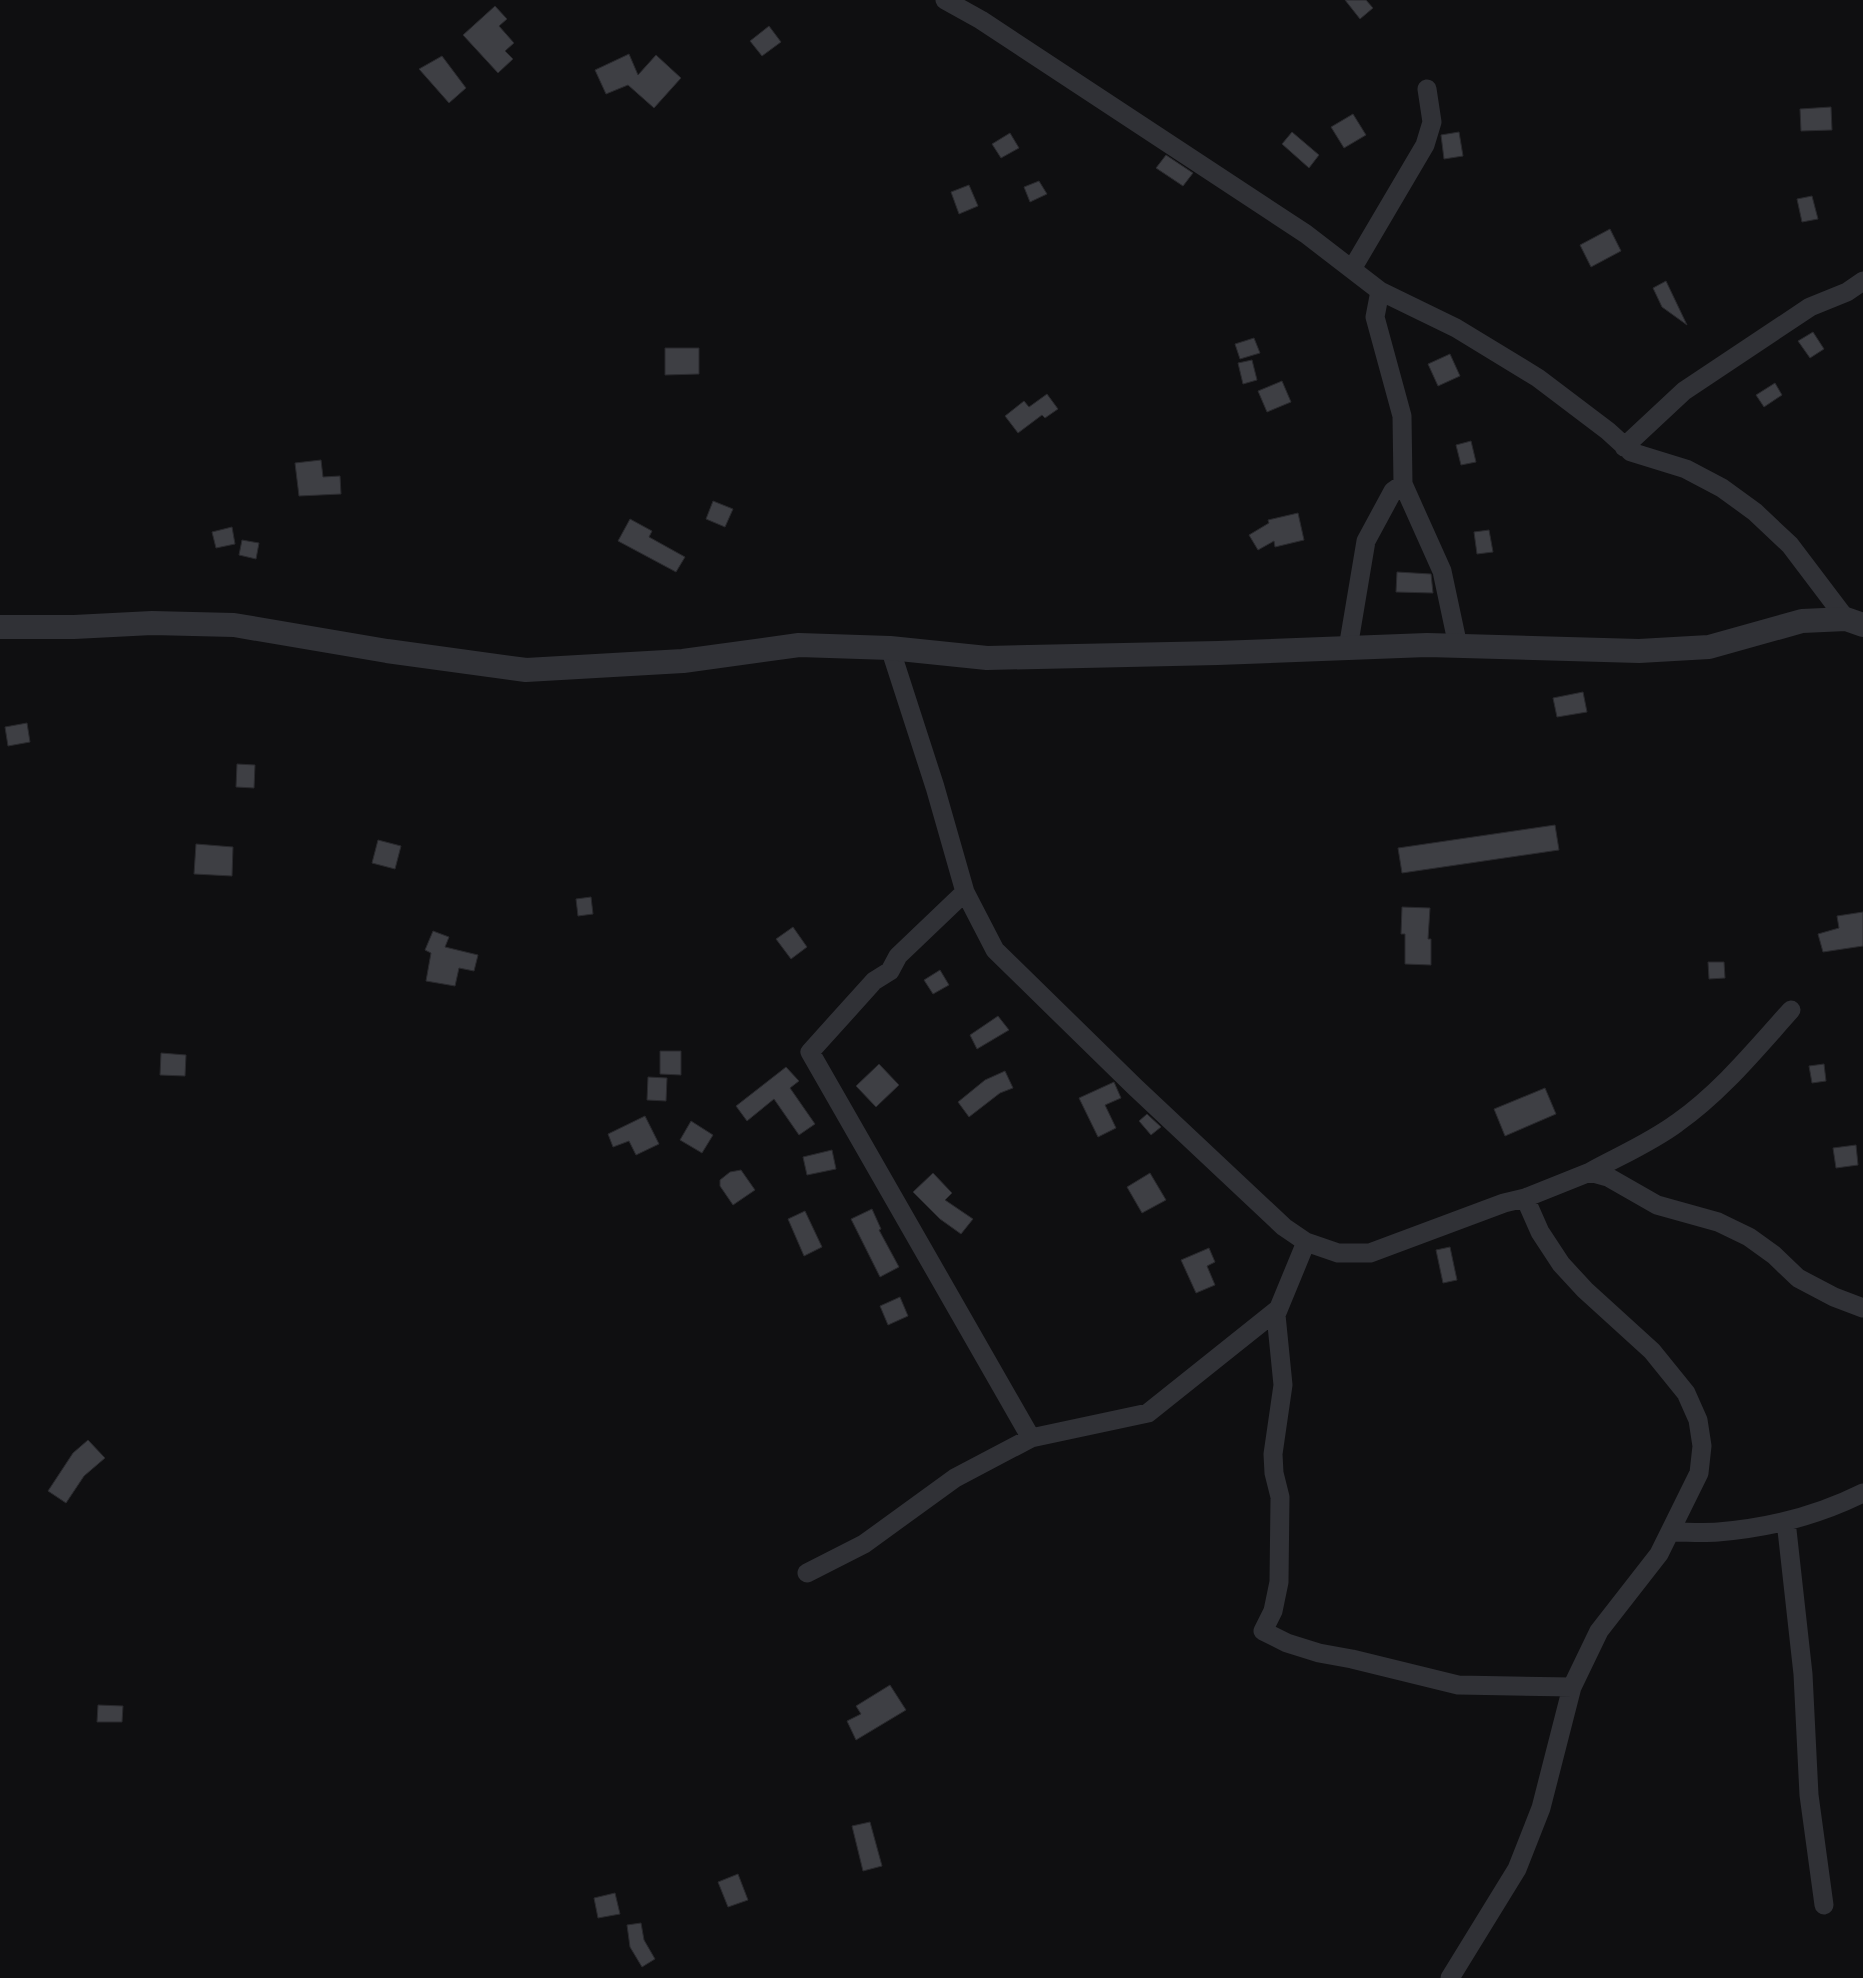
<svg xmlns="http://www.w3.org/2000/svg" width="1863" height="1978" font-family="'Open Sans',sans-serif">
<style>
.building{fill:#3e3f44;stroke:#29292d}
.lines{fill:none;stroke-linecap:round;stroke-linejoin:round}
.minor{stroke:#303136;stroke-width:19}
.tertiary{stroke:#303136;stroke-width:24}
</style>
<rect width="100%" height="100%" fill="#0f0f11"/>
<!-- building -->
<path class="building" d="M1345 0H1366L1373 8 1360 19Z
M495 6 507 19 499 26 514 43 505 51 513 59 498 73 463 35Z
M769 26 781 42 762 56 750 41Z
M629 54 638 75 656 55 681 78 654 108 628 85 606 94 595 70Z
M442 56 466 88 449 103 419 69Z
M1831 107 1832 130 1801 131 1800 109Z
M1353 114 1366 135 1344 148 1331 127Z
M1292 132 1319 155 1309 168 1282 144Z
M1459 132 1463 156 1444 159 1441 135Z
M1010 133 1019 148 1001 158 992 144Z
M1166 155 1193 173 1183 186 1156 168Z
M1039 181 1047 194 1030 202 1024 187Z
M969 185 978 206 959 214 951 192Z
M1812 196 1818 219 1802 222 1797 199Z
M1610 229 1621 251 1591 267 1580 245Z
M1666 281 1687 325 1662 307 1653 288Z
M1813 332 1824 349 1810 358 1798 341Z
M1254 338 1260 353 1240 359 1235 344Z
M665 348H699V374L665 375Z
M1450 354 1460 376 1438 386 1428 364Z
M1252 360 1257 380 1243 384 1238 363Z
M1282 381 1291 402 1267 412 1258 391Z
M1775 383 1782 395 1764 407 1756 395Z
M1047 394 1058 409 1045 418 1042 415 1018 433 1005 416 1024 401 1029 407Z
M1471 441 1476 462 1461 465 1456 445Z
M321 460 323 477 340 476 341 494 299 496 295 463Z
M713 501 733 509 725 527 706 519Z
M1298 513 1304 540 1275 547 1274 541 1258 550 1249 535 1269 523 1268 520Z
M630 519 652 531 649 537 685 557 676 572 618 541Z
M232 527 235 544 216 548 212 532Z
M1489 530 1493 552 1477 554 1474 532Z
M242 540 259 543 256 559 239 555Z
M1397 572 1431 574 1433 593 1396 592Z
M1583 692 1587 712 1557 717 1553 698Z
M27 723 30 742 8 746 5 727Z
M237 764 255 765 254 788 236 787Z
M1555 825 1559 850 1402 873 1398 848Z
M378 840 401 846 395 869 372 863Z
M196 844 233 847 232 876 194 874Z
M591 897 593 914 578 916 576 899Z
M1402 907 1430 908 1428 939H1431V965L1405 964V934H1401Z
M1863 912V946L1823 952 1818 934 1839 928 1837 916Z
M793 927 807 947 791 959 776 939Z
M433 931 449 937 445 947 478 955 474 971 459 968 455 986 426 981 431 953 425 950Z
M1708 962H1724L1725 978 1709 979Z
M940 970 949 985 933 994 924 980Z
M998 1016 1009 1030 977 1049 970 1035Z
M660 1051H681V1075L660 1074Z
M161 1053 186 1055 185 1076 160 1075Z
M879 1064 899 1085 876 1107 856 1086Z
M1824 1064 1826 1081 1812 1083 1809 1066Z
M786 1067 799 1081 790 1088 815 1124 799 1135 774 1099 747 1121 736 1106Z
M1005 1071 1013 1088 1000 1093 969 1117 958 1102 985 1080Z
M648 1077 667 1078 666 1101 647 1100Z
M1114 1082 1121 1098 1105 1105 1116 1128 1098 1137 1079 1098Z
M1545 1088 1556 1114 1505 1136 1494 1109Z
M1147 1114 1161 1127 1151 1135 1139 1121Z
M645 1116 659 1144 636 1155 629 1141 613 1147 608 1134Z
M691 1121 713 1135 702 1153 680 1140Z
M1856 1145 1858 1165 1836 1168 1833 1148Z
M832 1150 836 1169 807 1175 803 1157Z
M741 1170 755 1190 733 1205 720 1186V1180L730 1172Z
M933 1173 952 1193 945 1200 973 1219 961 1234 940 1219 913 1192Z
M1150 1173 1166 1200 1142 1213 1127 1187Z
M872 1209 881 1229 879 1230 899 1267 880 1277 851 1219Z
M805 1211 822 1247 804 1256 788 1219Z
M1450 1247 1457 1280 1443 1283 1436 1250Z
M1209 1248 1215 1262 1207 1266 1215 1285 1196 1293 1181 1260Z
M900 1297 908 1316 888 1325 880 1306Z
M88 1440 105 1458 84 1476 66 1503 48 1491 73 1453Z
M890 1685 906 1710 856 1740 847 1721 861 1714 856 1706Z
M98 1705 123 1706 122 1722H97Z
M870 1822 882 1866 863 1871 852 1826Z
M738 1874 748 1900 728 1907 718 1882Z
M615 1893 620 1914 598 1918 594 1898Z
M641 1923 644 1940 655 1959 642 1967 630 1947 627 1925Z"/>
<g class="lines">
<!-- minor -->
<path class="minor" d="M945 0 981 20 1306 234 1380 291 1456 328 1538 378 1608 431 1631 452 1686 469 1722 488 1755 512 1790 545 1846 619
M1352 269 1425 145 1432 122 1427 89
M1380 291 1375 317 1402 416 1403 484 1442 571 1458 646
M1624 447 1684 391 1810 307 1847 292 1863 281
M890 648 935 787 965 892 995 950 1135 1087 1284 1227 1306 1242 1338 1253H1370L1504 1203 1525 1198 1540 1232 1561 1264 1585 1290 1652 1351 1686 1393 1698 1420 1702 1446 1699 1473 1659 1554 1599 1631 1572 1687 1541 1808 1517 1869 1450 1978
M1348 648 1366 541 1393 491 1403 484
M965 892 898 956 890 971 874 981 810 1052 1031 1438
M1590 1172C1619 1156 1650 1143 1677 1123 1721 1092 1755 1050 1791 1010
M1525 1198 1590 1172 1608 1177 1657 1205 1718 1222 1749 1237 1774 1255 1798 1278 1834 1297 1863 1308
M1306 1242 1276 1315 1283 1385 1273 1454 1274 1473 1280 1497 1279 1582 1273 1611 1263 1631 1287 1643 1319 1653 1352 1659 1458 1685 1572 1687
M1786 1521 1803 1674 1809 1795 1824 1905
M1671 1532C1687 1532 1703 1533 1718 1532 1767 1528 1819 1515 1863 1493
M807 1573 864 1544 955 1478 1031 1438 1148 1413 1277 1310"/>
<!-- tertiary -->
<path class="tertiary" d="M0 627H74L152 623 234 625 387 651 526 670 683 661 799 645 890 648 987 658 1218 653 1427 645 1639 651 1709 647 1802 621 1846 619 1863 625"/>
</g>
</svg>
